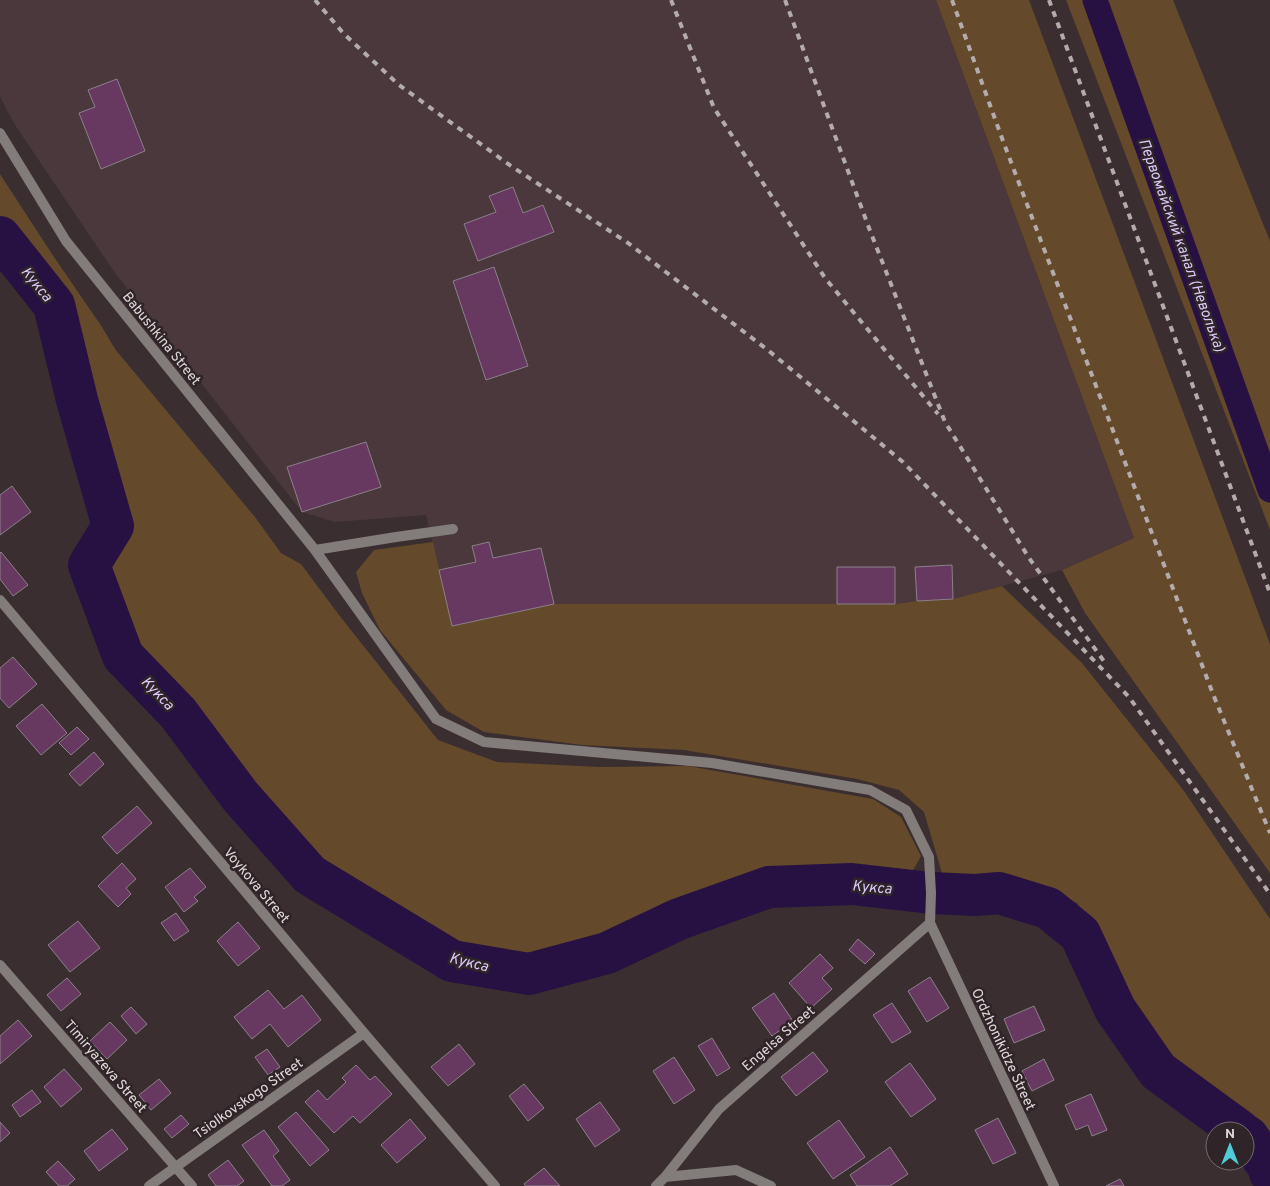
<svg xmlns="http://www.w3.org/2000/svg" width="1270" height="1186" font-family="Overpass,sans-serif">
<style>
.built{fill:#4a383c}
.green{fill:#64492a}
.lines{fill:none;stroke-linecap:round;stroke-linejoin:round}
.canal{stroke:#271142;stroke-width:25}
.river{stroke:#271142;stroke-width:42}
.building{fill:#673860;stroke:#8b8189}
.minor{stroke:#827c7a;stroke-width:10}
.rail{stroke:#b4abad;stroke-width:4;stroke-dasharray:6 6;stroke-linecap:butt}
.labels{text-anchor:middle;stroke-width:5;stroke-linejoin:round;paint-order:stroke}
.street-label{font-size:14px;fill:#e0d8da;stroke:#2f2427}
.water-label{font-size:15px;font-style:italic;fill:#dbc9fb;stroke:#2f2427}
</style>
<rect width="100%" height="100%" fill="#3a2e30"/>
<!-- built -->
<path class="built" d="M0 0H936L1134 538 1062 570 953 599 917 601 895 604H554L452 626 426 515 335 522 302 512 115 273 15 125 0 97Z"/>
<!-- green -->
<path class="green" d="M936 0H1029L1270 644V873L1085 613 1062 570 1134 538Z
M1066 0H1173L1270 241V530Z
M0 174 52 254 102 327 115 349 255 517 281 553 301 564 339 615 438 740 497 762 600 767 688 766 873 799 901 817 921 856 907 881 793 870 748 881 664 914 600 948 531 961 465 952 416 929 313 862 180 704 131 643 100 570 120 534 66 311 0 222Z
M433 542 452 626 554 604H895L917 601 953 599 1002 586 1082 663 1184 791 1270 919V1158L1252 1132 1166 1067 1121 995 1110 952 1077 903 1038 883 975 879 944 880 924 812 899 790 857 779 684 750 582 745 484 732 446 710 380 630 362 593 356 572 374 550Z"/>
<g class="lines">
<!-- canal -->
<path class="canal" d="M1095 0 1270 490"/>
<!-- river -->
<path class="river" d="M0 237 54 305 77 400 113 526 89 565 123 656 178 713 240 796 310 875 452 961 529 974 607 953 679 919 769 887 852 884 931 893 975 895 999 893 1048 908 1080 934 1115 1009 1158 1071 1240 1131
M1245 1135 1248 1137 1268 1166 1270 1173"/>
</g>
<!-- building -->
<path class="building" d="M117 79 145 151 101 169 79 113 95 107 88 90Z
M513 187 523 213 543 205 554 232 478 261 464 224 496 212 489 196Z
M494 267 528 366 486 380 453 281Z
M366 442 381 487 302 512 287 467Z
M12 486 31 512 0 535V495Z
M489 542 493 558 541 548 554 604 452 626 439 570 476 562 472 546Z
M1 552 28 585 13 596 0 579V553Z
M952 565 953 599 917 601 915 567Z
M837 567H895V604H837Z
M13 657 37 684 9 708 0 698V668Z
M42 704 67 733 41 755 16 726Z
M77 727 89 739 71 755 59 743Z
M94 752 104 764 80 786 69 774Z
M137 806 152 823 117 854 102 837Z
M122 863 136 879 126 888 131 894 118 907 98 886Z
M190 868 206 887 194 897 198 901 184 912 165 887Z
M176 913 189 931 174 941 161 923Z
M78 921 100 948 70 972 48 945Z
M238 922 260 948 238 966 217 941Z
M858 939 875 954 865 964 849 950Z
M820 954 833 968 822 978 832 989 811 1008 789 983Z
M930 977 949 1008 927 1022 908 991Z
M67 978 81 994 61 1011 47 995Z
M268 990 284 1009 302 995 321 1020 288 1047 270 1024 252 1039 234 1017Z
M774 993 793 1021 772 1036 752 1008Z
M892 1003 911 1032 892 1043 873 1015Z
M1034 1006 1045 1030 1014 1043 1004 1019Z
M131 1007 147 1024 136 1034 121 1016Z
M18 1020 32 1036 0 1064V1036Z
M110 1022 127 1040 107 1059 90 1041Z
M712 1038 730 1068 717 1076 698 1046Z
M459 1044 475 1064 448 1086 431 1067Z
M267 1049 280 1067 268 1075 255 1057Z
M813 1052 828 1071 796 1096 781 1077Z
M674 1057 695 1090 674 1104 653 1071Z
M1044 1059 1054 1080 1032 1091 1022 1071Z
M910 1063 936 1099 911 1117 885 1082Z
M356 1065 370 1080 375 1076 392 1094 360 1123 353 1116 334 1133 305 1102 318 1090 327 1100 346 1082 342 1078Z
M64 1069 82 1089 61 1107 44 1087Z
M159 1079 171 1093 151 1110 139 1095Z
M524 1084 544 1108 528 1121 509 1096Z
M32 1090 41 1102 20 1117 12 1105Z
M1091 1094 1107 1130 1092 1136 1088 1125 1076 1130 1065 1105Z
M600 1102 620 1130 595 1147 576 1119Z
M296 1112 329 1150 310 1166 278 1127Z
M181 1115 189 1124 172 1138 164 1129Z
M998 1118 1016 1153 993 1164 975 1130Z
M410 1119 426 1138 397 1163 381 1145Z
M839 1120 865 1157 833 1179 807 1143Z
M0 1122 10 1133 0 1142Z
M112 1129 128 1149 99 1171 84 1151Z
M264 1130 279 1151 273 1156 290 1180 282 1186H272L242 1145Z
M890 1147 908 1174 890 1186H857L850 1175Z
M228 1160 244 1181 237 1186H216L208 1175Z
M58 1161 75 1179 67 1186H59L46 1172Z
M544 1168 560 1186H526L524 1184Z
M1120 1179 1124 1186H1106Z"/>
<g class="lines">
<!-- minor -->
<path class="minor" d="M0 133 66 241 315 550 436 719 484 742 712 763 870 790 906 810 929 857 931 893 930 923 1054 1186
M315 550 396 537 453 529
M0 600 364 1033 495 1186
M0 965 192 1186
M665 1177 736 1170 771 1186
M149 1186 364 1033
M656 1186 665 1177 719 1109 930 923"/>
<!-- rail -->
<path class="rail" d="M315 0 344 34 399 85 511 166 628 243 769 351 903 462 1129 697 1270 894
M671 0 714 108 825 278 938 414
M785 0 869 228 945 422 1029 558 1106 664
M952 0 1003 141 1213 694 1270 833
M1049 0 1270 593"/>
</g>
<g class="labels">
<!-- street labels -->
<g class="street-label">
<text transform="translate(162 338) rotate(51)" y="5">Babushkina Street</text>
<text transform="translate(257 885) rotate(50)" y="5">Voykova Street</text>
<text transform="translate(778 1038) rotate(-41)" y="5">Engelsa Street</text>
<text transform="translate(1004 1049) rotate(65)" y="5">Ordzhonikidze Street</text>
<text transform="translate(106 1066) rotate(49)" y="5">Timiryazeva Street</text>
<text transform="translate(248 1098) rotate(-35)" y="5">Tsiolkovskogo Street</text>
</g>
<!-- water labels -->
<g class="water-label">
<text transform="translate(1182 245) rotate(70)" y="5">Первомайский канал (Неволька)</text>
<text transform="translate(37 284) rotate(51)" y="5">Кукса</text>
<text transform="translate(158 693) rotate(46)" y="5">Кукса</text>
<text transform="translate(872 887) rotate(5)" y="5">Кукса</text>
<text transform="translate(469 962) rotate(14)" y="5">Кукса</text>
</g>
</g>
<!-- north arrow -->
<g transform="translate(1230 1146)"><circle r="24" fill="#2f2427" stroke="#766c6f"/>
<path d="M0-4L9 19L0 12L-9 19Z" fill="#52cbd8"/>
<text y="-8" font-size="14" font-weight="bold" text-anchor="middle" fill="#e0d8da">N</text>
</g>
</svg>
